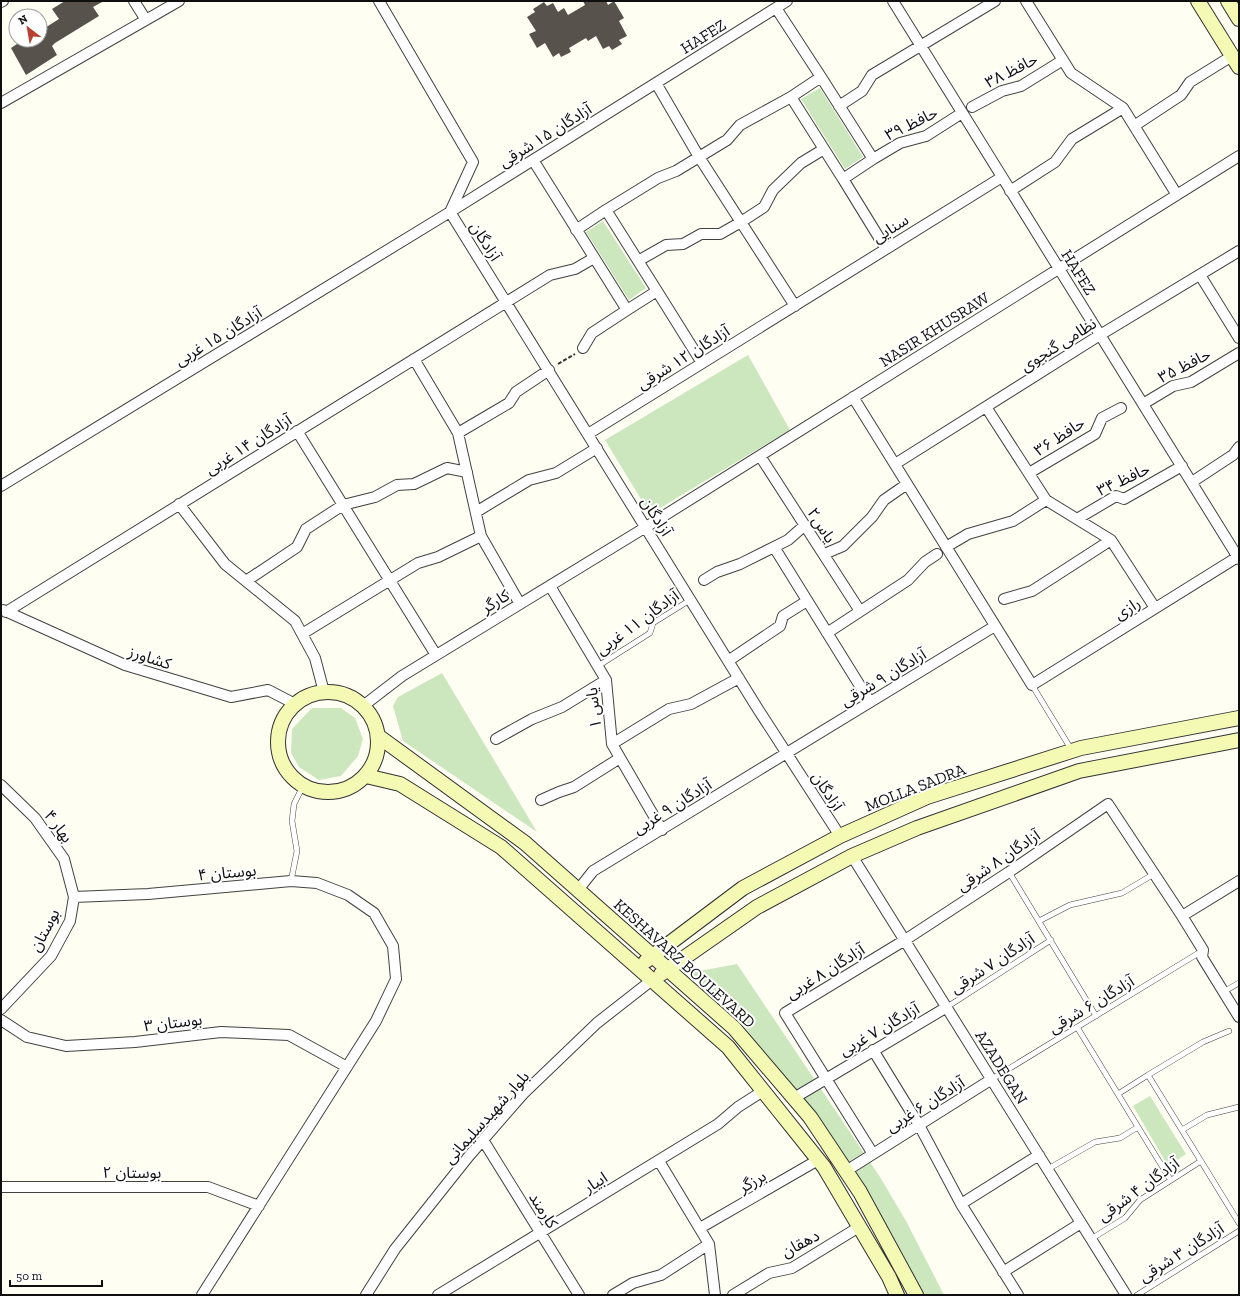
<svg xmlns="http://www.w3.org/2000/svg" width="1240" height="1296" font-family="'Zilla Slab','Noto Sans Arabic',serif">
<style>
.green{fill:#cce7be}
.building{fill:#57534c}
.lines{fill:none;stroke-linecap:round;stroke-linejoin:round}
.lane-casing{stroke:#424242;stroke-width:6}
.street-casing{stroke:#424242;stroke-width:12}
.secondary-casing{stroke:#313131;stroke-width:16}
.path{stroke:#313131;stroke-width:2;stroke-dasharray:4 2;stroke-linecap:butt}
.lane{stroke:#fff;stroke-width:5}
.street{stroke:#fff;stroke-width:10}
.secondary{stroke:#f4f9b3;stroke-width:14}
.labels{text-anchor:middle;stroke-width:4;stroke-linejoin:round;paint-order:stroke}
.street-label{font-size:16px;fill:#0f0f0f;stroke:#fff}
</style>
<rect width="100%" height="100%" fill="#fefef3"/>
<!-- green -->
<path class="green" d="M820 88 863 157 845 169 801 99Z
M603 221 646 288 629 300 586 232Z
M748 355 790 430 650 514 605 440Z
M442 673 537 832 403 741 393 706 398 697Z
M312 708H341L355 718 363 739 358 756 341 776 319 780 299 767 291 753 292 729Z
M737 964 880 1177 906 1221 944 1295H919L846 1171 738 1017 689 973Z
M1150 1096 1186 1154 1168 1166 1133 1106Z"/>
<!-- building -->
<path class="building" d="M65 1H104L93 7 99 16 55 43 52 46 57 55 26 75 11 48 23 40H40V31L59 19 52 9Z
M583 1H606L608 5 614 1 624 18 619 21 627 36 619 40 622 44 612 50 609 46 603 49 596 36 588 41 586 38 569 48 571 52 561 57 559 53 553 57 545 43 537 48 529 34 536 31 527 17 535 12 533 9 544 2 547 6 553 3 558 12 564 8 568 15 585 5Z"/>
<g class="lines">
<defs>
<path id="lane" d="M598 666 650 633 653 623 690 600
M1032 685 1071 749
M1009 872 1096 1016
M291 881 297 851 292 821 294 804 303 786
M1039 921 1070 905 1122 893 1154 874
M1223 992 1239 983
M947 1007 1051 940
M1077 1027 1138 1127
M1229 1031 1203 1042 1148 1075 1239 1223
M992 1079 1202 951
M1118 1094 1148 1075
M1182 1130 1207 1115 1239 1107
M1048 1169 1095 1142 1120 1138 1138 1127 1170 1179
M1091 1239 1125 1218 1140 1200 1201 1161
M1137 1295 1239 1231"/>
<path id="street" d="M134 1 146 20
M379 1 473 162 450 212
M893 1 1239 559
M1026 1 1071 73 1123 108 1177 195
M1 2 3 1
M776 8 821 77
M656 83 699 157 795 306
M1 103 179 1
M839 106 862 91 872 75 995 1
M972 107 1002 91 1021 86 1063 60
M1134 126 1181 95 1190 82 1232 56
M873 159 900 143 926 136 962 113
M533 160 627 310 657 291 606 210 576 230
M843 179 886 249
M1010 191 1055 162 1072 139 1123 108
M606 210 658 178 676 171 727 140 740 125 791 97 821 77 873 159 843 179 791 97
M450 212 756 706 840 836
M638 261 666 245 683 244 701 234H720L741 222 764 207 773 190 801 163 824 149
M1200 275 1239 338
M657 291 702 363
M583 348 592 333 627 310
M414 359 458 433 481 536 520 604
M853 397 1032 685 1239 556
M1143 404 1173 386 1191 382 1239 353
M986 407 1046 500 1111 540 1155 608
M297 431 436 655
M458 433 509 403 516 392 549 370
M588 434 1002 177
M760 456 860 611
M895 464 1100 335 1239 251
M1029 473 1095 434 1102 418 1121 408
M1192 482 1233 455 1239 447
M1 486 450 212 787 1
M179 504 225 564 295 621 315 658 324 692
M476 512 529 480 556 473 597 448
M1077 519 1116 496 1124 499 1182 466
M774 547 870 702
M946 547 968 534 1013 521 1046 500
M829 552 843 546 872 517 884 500 907 484
M704 580 717 572 740 564 788 540 805 525
M246 581 297 547 306 529 343 505 375 497 397 485 414 484 447 468 467 472
M550 586 606 680 612 744 662 830
M1004 599 1032 591 1111 540
M3 610 125 665 231 697 268 690 295 704
M6 612 550 275 575 269 594 258
M827 633 908 580 925 562 937 554
M302 634 418 563 438 557 481 536
M728 661 780 626 783 616 807 601
M363 706 402 676 646 527 1239 156
M496 739 532 719 562 707 606 680
M612 744 669 709 691 704 739 678
M1 785 35 818 64 859 74 897 70 921 51 956 1 1009
M541 800 559 792 574 787 620 758
M852 856 1126 1295
M578 890 593 871 995 626
M74 897 148 894 291 881 317 883 348 895 374 913 393 946 396 979 376 1021 202 1295
M1182 916 1239 881
M1 1020 27 1037 66 1046 135 1042 221 1032 289 1035 347 1067
M873 1050 919 1125 961 1204 1018 1295
M794 1098 947 1007
M483 1140 579 1295
M873 1154 785 1013 905 940 1009 872 1108 804 1182 916 1203 950 1202 957 1239 1017
M659 1161 709 1244 715 1295
M846 1171 992 1079
M1 1187H208L259 1206
M961 1204 1039 1155
M700 1228 818 1160
M1003 1272 1081 1223
M366 1295 395 1249 469 1156 523 1094 597 1023 652 980
M438 1295 718 1124 738 1107 763 1091
M613 1295 633 1283 661 1275 709 1244
M733 1295 769 1273 792 1268 859 1227"/>
<path id="secondary" d="M1198 1 1239 67
M1228 1 1239 19
M278 742a50 50 0 1 1 100 0a50 50 0 1 1-100 0Z
M378 736 525 843 734 1028 810 1117 860 1192 916 1295
M366 776 400 784 501 847 728 1047 824 1167 889 1277 897 1295
M646 961 743 888 840 836 927 797 1081 748 1239 718
M661 974 757 907 852 856 917 828 1079 771 1239 740"/>
</defs>
<!-- lane casing -->
<use href="#lane" class="lane-casing"/>
<!-- street casing -->
<use href="#street" class="street-casing"/>
<!-- secondary casing -->
<use href="#secondary" class="secondary-casing"/>
<!-- path -->
<path class="path" d="M558 364 575 354"/>
<!-- lane -->
<use href="#lane" class="lane"/>
<!-- street -->
<use href="#street" class="street"/>
<!-- secondary -->
<use href="#secondary" class="secondary"/>
</g>
<g class="labels">
<!-- street labels -->
<g class="street-label">
<text transform="translate(703 36) rotate(-32)" y="6">HAFEZ</text>
<text transform="translate(1011 70) rotate(-27)" y="6">حافظ ۳۸</text>
<text transform="translate(911 123) rotate(-26)" y="6">حافظ ۳۹</text>
<text transform="translate(545 135) rotate(-32)" y="6">آزادگان ۱۵ شرقی</text>
<text transform="translate(890 228) rotate(-32)" y="6">سنایی</text>
<text transform="translate(486 241) rotate(58)" y="6">آزادگان</text>
<text transform="translate(1079 272) rotate(58)" y="6">HAFEZ</text>
<text transform="translate(934 329) rotate(-32)" y="6">NASIR KHUSRAW</text>
<text transform="translate(218 336) rotate(-31)" y="6">آزادگان ۱۵ غربی</text>
<text transform="translate(1058 344) rotate(-32)" y="6">نظامی گنجوی</text>
<text transform="translate(683 357) rotate(-32)" y="6">آزادگان ۱۲ شرقی</text>
<text transform="translate(1184 365) rotate(-27)" y="6">حافظ ۳۵</text>
<text transform="translate(1059 436) rotate(-33)" y="6">حافظ ۳۶</text>
<text transform="translate(248 444) rotate(-32)" y="6">آزادگان ۱۴ غربی</text>
<text transform="translate(1123 479) rotate(-25)" y="6">حافظ ۳۴</text>
<text transform="translate(657 516) rotate(58)" y="6">آزادگان</text>
<text transform="translate(822 525) rotate(57)" y="6">یاس۲</text>
<text transform="translate(495 601) rotate(-31)" y="6">کارگر</text>
<text transform="translate(1127 608) rotate(-32)" y="6">رازی</text>
<text transform="translate(637 622) rotate(-36)" y="6">آزادگان ۱۱ غربی</text>
<text transform="translate(150 657) rotate(18)" y="6">کشاورز</text>
<text transform="translate(883 677) rotate(-31)" y="6">آزادگان ۹ شرقی</text>
<text transform="translate(593 708) rotate(-96)" y="6">یاس ۱</text>
<text transform="translate(915 787) rotate(-21)" y="6">MOLLA SADRA</text>
<text transform="translate(828 791) rotate(57)" y="6">آزادگان</text>
<text transform="translate(672 806) rotate(-32)" y="6">آزادگان ۹ غربی</text>
<text transform="translate(59 826) rotate(53)" y="6">بهار ۴</text>
<text transform="translate(998 860) rotate(-34)" y="6">آزادگان ۸ شرقی</text>
<text transform="translate(227 872) rotate(-5)" y="6">بوستان ۴</text>
<text transform="translate(44 930) rotate(-62)" y="6">بوستان</text>
<text transform="translate(685 963) rotate(42)" y="6">KESHAVARZ BOULEVARD</text>
<text transform="translate(992 963) rotate(-33)" y="6">آزادگان ۷ شرقی</text>
<text transform="translate(825 971) rotate(-32)" y="6">آزادگان ۸ غربی</text>
<text transform="translate(1091 1004) rotate(-31)" y="6">آزادگان ۶ شرقی</text>
<text transform="translate(173 1022) rotate(-7)" y="6">بوستان ۳</text>
<text transform="translate(879 1029) rotate(-30)" y="6">آزادگان ۷ غربی</text>
<text transform="translate(1002 1067) rotate(58)" y="6">AZADEGAN</text>
<text transform="translate(925 1104) rotate(-32)" y="6">آزادگان ۶ غربی</text>
<text transform="translate(486 1117) rotate(-48)" y="6">بلوار شهیدسلیمانی</text>
<text x="132" y="1178">بوستان ۲</text>
<text transform="translate(752 1181) rotate(-30)" y="6">برزگر</text>
<text transform="translate(595 1182) rotate(-32)" y="6">ابیار</text>
<text transform="translate(1138 1189) rotate(-36)" y="6">آزادگان ۴ شرقی</text>
<text transform="translate(544 1210) rotate(58)" y="6">کارمند</text>
<text transform="translate(800 1243) rotate(-28)" y="6">دهقان</text>
<text transform="translate(1181 1252) rotate(-32)" y="6">آزادگان ۳ شرقی</text>
</g>
</g>
<!-- border -->
<rect width="1240" height="1296" fill="none" stroke="#0f0f0f" stroke-width="4"/>
<!-- north arrow -->
<g transform="translate(28 28) rotate(329)"><circle r="19" fill="#ffffff" stroke="#9f9f9f"/>
<path d="M0-3L7 15L0 10L-7 15Z" fill="#b64231"/>
<text y="-6" font-size="11" font-weight="bold" text-anchor="middle" fill="#0f0f0f">N</text>
</g>
<!-- scale -->
<path d="M10 1280v6h92v-6" fill="none" stroke="#0f0f0f" stroke-width="2"/>
<text x="16" y="1280" font-size="12" fill="#0f0f0f" stroke="#ffffff" stroke-width="3" paint-order="stroke">50 m</text>
</svg>
